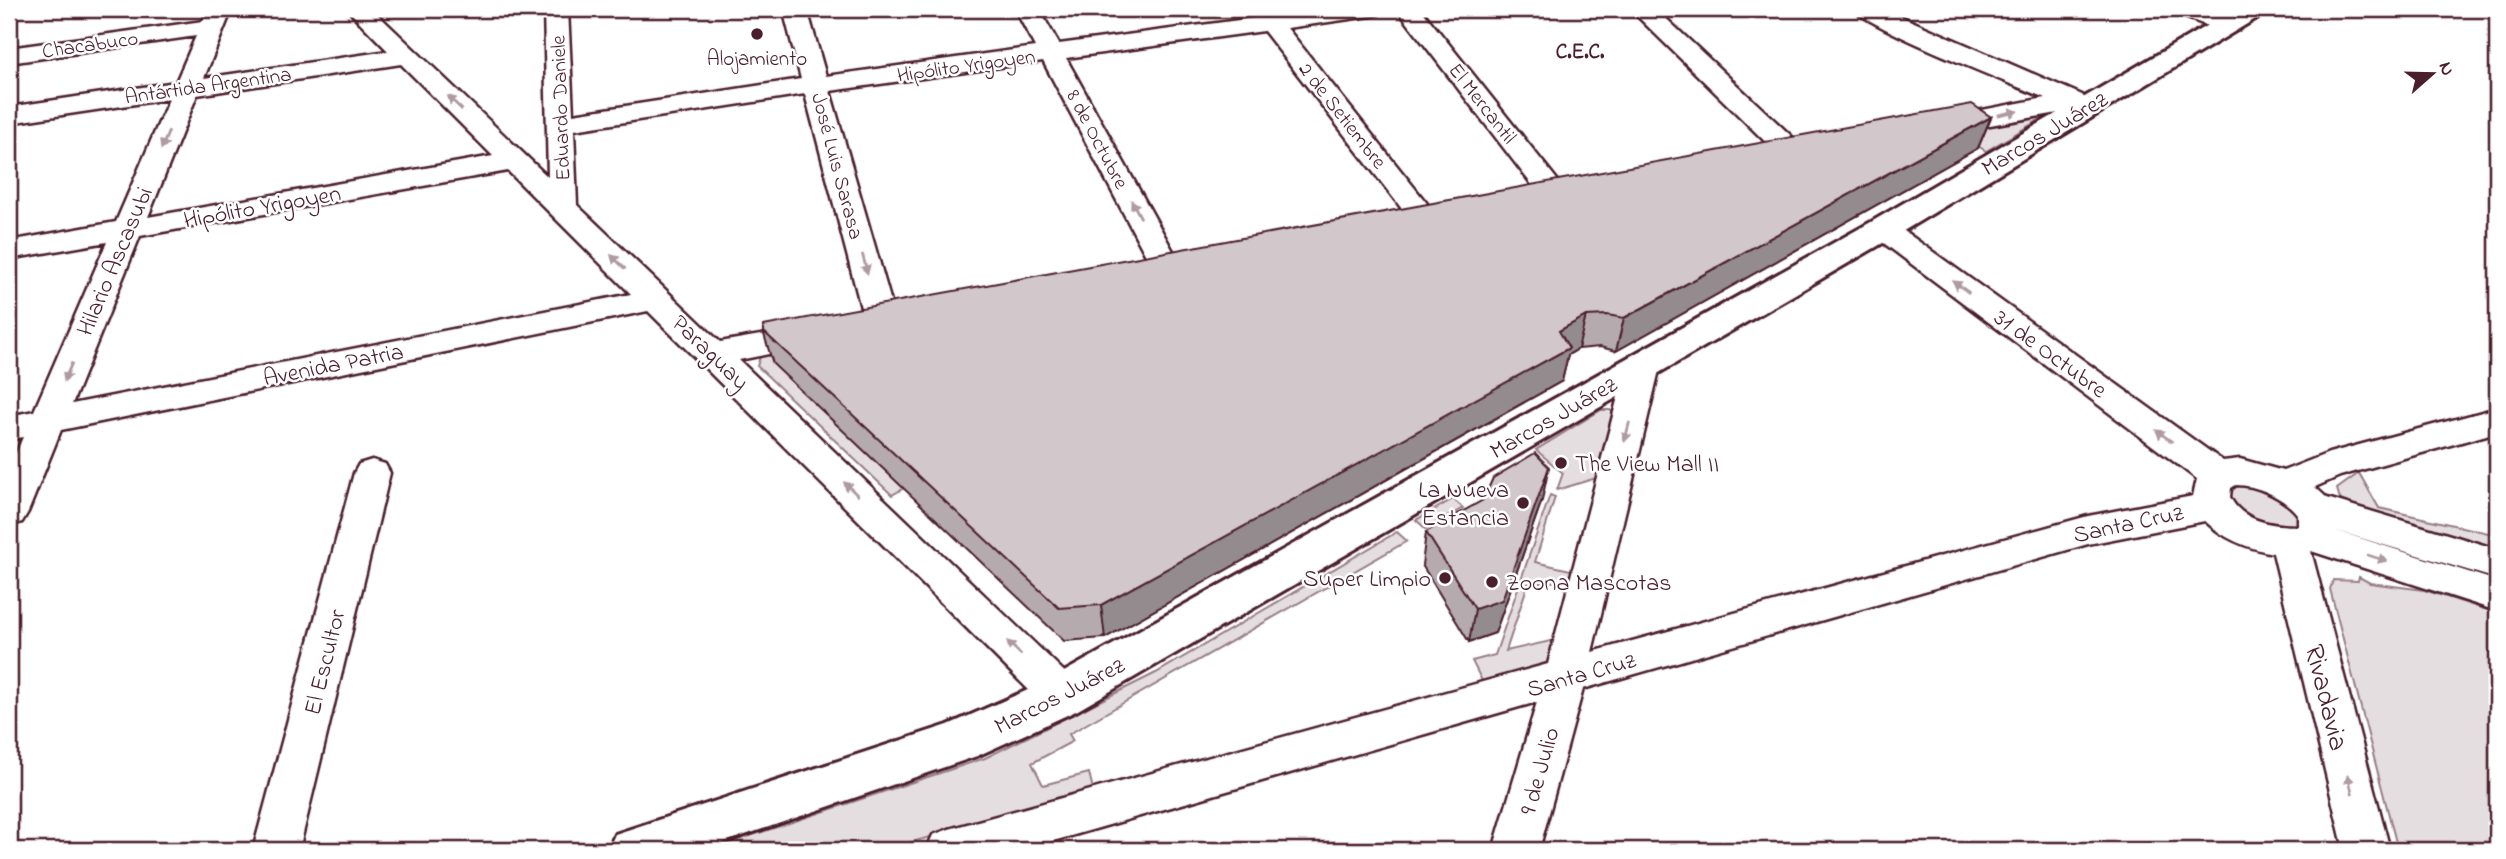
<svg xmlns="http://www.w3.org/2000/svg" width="2506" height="859" font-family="'Indie Flower',sans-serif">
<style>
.green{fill:#e5dee0;stroke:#987e86;stroke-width:2}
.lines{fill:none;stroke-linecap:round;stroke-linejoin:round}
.street-casing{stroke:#4a1f2b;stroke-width:5}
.secondary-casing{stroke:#4a1f2b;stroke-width:6}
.street{fill:#fff;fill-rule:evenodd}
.secondary{fill:#fff;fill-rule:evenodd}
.wall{fill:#b5abaf;stroke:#4a1f2b;stroke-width:2}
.shaded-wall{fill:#938b8e;stroke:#4a1f2b;stroke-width:2}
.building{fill:#d2c7cb;stroke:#4a1f2b;stroke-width:2}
.oneway{fill:#ae9aa0}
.poi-dot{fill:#4a1f2b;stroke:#fff;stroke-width:2.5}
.labels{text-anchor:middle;stroke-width:5;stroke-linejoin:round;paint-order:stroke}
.far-street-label{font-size:21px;fill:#4a1f2b;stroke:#fff}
.far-neighbourhood-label{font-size:21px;font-weight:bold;fill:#4a1f2b;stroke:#fff}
.far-poi-label{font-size:21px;fill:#4a1f2b;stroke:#fff}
.street-label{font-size:24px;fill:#4a1f2b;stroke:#fff}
.poi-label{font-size:24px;fill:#4a1f2b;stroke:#fff;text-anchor:start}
.near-street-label{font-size:28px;fill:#4a1f2b;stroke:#fff}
</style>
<rect width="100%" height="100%" fill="#fff"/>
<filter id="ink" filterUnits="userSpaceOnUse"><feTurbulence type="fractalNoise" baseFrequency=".0143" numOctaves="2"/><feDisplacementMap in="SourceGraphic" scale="14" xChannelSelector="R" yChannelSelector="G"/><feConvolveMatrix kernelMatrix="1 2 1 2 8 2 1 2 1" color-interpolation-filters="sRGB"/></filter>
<g filter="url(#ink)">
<!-- green -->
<path class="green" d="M2036 116 2042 118 1986 151 1957 133 773 363 904 488 892 495 757 366 760 357 765 355Z
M1601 410H1610L1616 415 1603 476 1557 490 1563 473 1536 450Z
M2359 473 2379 508 2497 535V551L2346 504 2340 499 2337 489Z
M2257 484 2296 507 2299 519 2297 524 2287 529 2246 519 2229 499V493L2239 485Z
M1550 495 1555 497 1535 562 1575 571 1573 580 1528 584 1506 651 1555 640 1550 660 1541 669 1484 685 1472 661 1495 655Z
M1453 499 1463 508 1426 529 1416 520Z
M1397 532 1407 541 1069 734 1073 741 1032 763 1043 785 1089 773 1094 793 882 850H708L985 758 1156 673Z
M2359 577 2370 583 2424 590 2497 613V850H2398L2330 589 2333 580 2358 581Z"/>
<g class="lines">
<defs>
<path id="street" d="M208 9H232L204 78 388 51 347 9H372L548 177 544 9H568L573 114 801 79 783 9H807L826 76 1035 47 1015 9H1039L1059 44 1254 18 1248 9H1272L1277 15 1320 9H1383L1379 14 1371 16 1287 28 1441 221 1436 227 1426 230 1416 227 1264 31 1066 58 1183 269 1179 276 1168 278 1157 276 1153 269 1043 61 830 91 897 323 892 330 881 333 870 330 865 323 805 94 574 130 577 205 720 342 813 326 824 329 829 336 824 343 739 360 1077 684 1083 696 1077 708 1062 714 1047 708 648 311 61 430 28 512 22 522 9 526V470L23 437 9 440V416L34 411 107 242 9 259V241L116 222 169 99 9 123V107L176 82 196 36 9 63V48L203 21ZM401 64 493 156 148 217 197 95ZM508 171 631 294 72 404 140 236Z
M1397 9H1421L1566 191 1570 197 1566 203 1556 206 1546 203Z
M1630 9H1656L1803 147 1807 153 1803 159 1793 161 1783 159Z
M1854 9H1884L2082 95 2088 102 2084 108 2075 110 1945 133 1935 131 1932 125 1935 119 2045 98C2014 85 1867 27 1854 9Z
M2172 9C2191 8 2225 6 2237 24L2234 29 2225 31 2216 29 2176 14Z
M1883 220 1893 223 2223 461 2240 459 2283 471 2329 453 2497 408V432L2340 476 2315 487 2327 498 2497 549V579L2334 530 2497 581V611L2311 551 2390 850H2344L2273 553C2247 548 2224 539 2205 521L2088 544 1583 689 1539 850H1493L1537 702 1022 850H926L933 835 949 829 1548 664 1626 366 1631 358 1643 355 1655 358 1660 366 1592 652 2088 516 2193 496 2197 479 1873 235 1868 229 1873 223ZM2236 485C2257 485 2285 498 2298 515V526C2274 526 2242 522 2230 497L2231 488Z
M372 460 385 464 390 473 299 850H253L354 473 359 464Z"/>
<path id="secondary" d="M2235 9H2266L2262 15 1895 236 1078 710 977 756 701 850H608L615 834 948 725 1046 682 1871 222Z"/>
</defs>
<!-- street casing -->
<use href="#street" class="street-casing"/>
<!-- secondary casing -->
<use href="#secondary" class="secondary-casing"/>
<!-- street -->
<use href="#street" class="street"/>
<!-- secondary -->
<use href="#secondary" class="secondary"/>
</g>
<!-- wall -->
<path class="wall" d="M1991 117 1978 148 1616 351 1600 347 1578 349 1568 355 1562 381 1105 638 1064 641 773 364 763 331Z
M1542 500 1495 633 1469 642 1422 565 1426 532Z"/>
<!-- shaded-wall -->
<path class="shaded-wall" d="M1991 117 1978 148 1616 351 1624 318Z
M1586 316 1578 349 1568 355 1562 381 1105 638 1101 605 1559 331Z
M1549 467 1542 500 1495 633 1469 642 1475 609Z"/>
<!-- building -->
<path class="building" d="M1972 104 1991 117 1624 318 1607 315 1586 316 1559 331 1569 348 1101 605 1059 608 763 331V326Z
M1535 453 1549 467 1502 600 1475 609 1426 532 1483 500 1493 478Z"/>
<!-- one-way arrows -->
<defs><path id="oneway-solid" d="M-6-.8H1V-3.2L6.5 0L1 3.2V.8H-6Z" transform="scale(1.75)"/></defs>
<g class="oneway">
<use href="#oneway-solid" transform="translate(455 103) rotate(-136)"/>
<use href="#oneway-solid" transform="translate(2008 113) rotate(-11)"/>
<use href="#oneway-solid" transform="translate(165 140) rotate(113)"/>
<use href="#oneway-solid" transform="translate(1136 209) rotate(-118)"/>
<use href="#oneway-solid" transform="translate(618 262) rotate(-136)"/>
<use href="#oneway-solid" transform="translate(865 264) rotate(75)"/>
<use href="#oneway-solid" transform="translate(1961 287) rotate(-144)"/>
<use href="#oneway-solid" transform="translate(68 372) rotate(113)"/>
<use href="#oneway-solid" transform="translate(1627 432) rotate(104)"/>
<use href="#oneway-solid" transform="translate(2164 436) rotate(-144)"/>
<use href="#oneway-solid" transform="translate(851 489) rotate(-136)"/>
<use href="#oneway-solid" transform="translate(2377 558) rotate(18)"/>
<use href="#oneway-solid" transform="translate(1014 648) rotate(-136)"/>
<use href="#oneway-solid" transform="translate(2350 784) rotate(-104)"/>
</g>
</g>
<!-- markers -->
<g class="poi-dot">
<circle cx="757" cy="34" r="7"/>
<circle cx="1561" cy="463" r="7"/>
<circle cx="1523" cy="503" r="7"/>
<circle cx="1445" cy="578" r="7"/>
<circle cx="1492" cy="582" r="7"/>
</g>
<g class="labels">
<!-- far-street labels -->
<g class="far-street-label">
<text transform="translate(90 44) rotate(-8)" y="7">Chacabuco</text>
<text transform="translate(966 65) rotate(-8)" y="7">Hipólito Yrigoyen</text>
<text transform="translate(208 85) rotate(-8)" y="7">Antártida Argentina</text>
<text transform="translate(1483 103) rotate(52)" y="7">El Mercantil</text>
<text transform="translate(560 108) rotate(-92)" y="7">Eduardo Daniele</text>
<text transform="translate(1343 115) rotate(52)" y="7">2 de Setiembre</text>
<text transform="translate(1098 139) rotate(62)" y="7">8 de Octubre</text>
<text transform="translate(838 166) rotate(75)" y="7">José Luis Sarasa</text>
</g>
<!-- far-neighbourhood labels -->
<g class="far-neighbourhood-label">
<text x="1580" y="58">C.E.C.</text>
</g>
<!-- far-poi labels -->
<g class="far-poi-label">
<text x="757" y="65">Alojamiento</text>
</g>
<!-- street labels -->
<g class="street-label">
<text transform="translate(2044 133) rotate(-31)" y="8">Marcos Juárez</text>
<text transform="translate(262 206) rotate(-10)" y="8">Hipólito Yrigoyen</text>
<text transform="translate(114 261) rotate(-67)" y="8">Hilario Ascasubi</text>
<text transform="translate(711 352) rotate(44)" y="8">Paraguay</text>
<text transform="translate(2051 353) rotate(36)" y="8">31 de Octubre</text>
<text transform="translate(333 364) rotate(-11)" y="8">Avenida Patria</text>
<text transform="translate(1553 417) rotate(-30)" y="8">Marcos Juárez</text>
<text transform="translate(2128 523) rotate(-12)" y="8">Santa Cruz</text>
<text transform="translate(324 662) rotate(-76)" y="8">El Escultor</text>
<text transform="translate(1581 674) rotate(-16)" y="8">Santa Cruz</text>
<text transform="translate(1059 695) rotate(-27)" y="8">Marcos Juárez</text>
<text transform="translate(1539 771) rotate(-74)" y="8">9 de Julio</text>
</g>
<!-- poi labels -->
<g class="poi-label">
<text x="1575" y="471">The View Mall II</text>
<text x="1509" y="497" text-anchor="end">La Nueva<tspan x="1509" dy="28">Estancia</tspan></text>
<text x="1431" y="586" text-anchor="end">Super Limpio</text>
<text x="1506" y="590">Zoona Mascotas</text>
</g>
<!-- near-street labels -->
<g class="near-street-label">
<text transform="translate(2328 697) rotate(76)" y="10">Rivadavia</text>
</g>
</g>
<!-- margin -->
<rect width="2506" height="859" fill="none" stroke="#fff" stroke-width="35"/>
<rect x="18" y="18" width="2471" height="824" fill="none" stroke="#4a1f2b" stroke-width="2.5" filter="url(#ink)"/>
<!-- north arrow -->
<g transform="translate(2432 74) rotate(70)" stroke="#ffffff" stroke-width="5" paint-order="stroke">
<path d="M0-5L12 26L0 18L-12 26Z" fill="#4a1f2b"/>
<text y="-10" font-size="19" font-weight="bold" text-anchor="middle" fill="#4a1f2b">N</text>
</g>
</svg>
